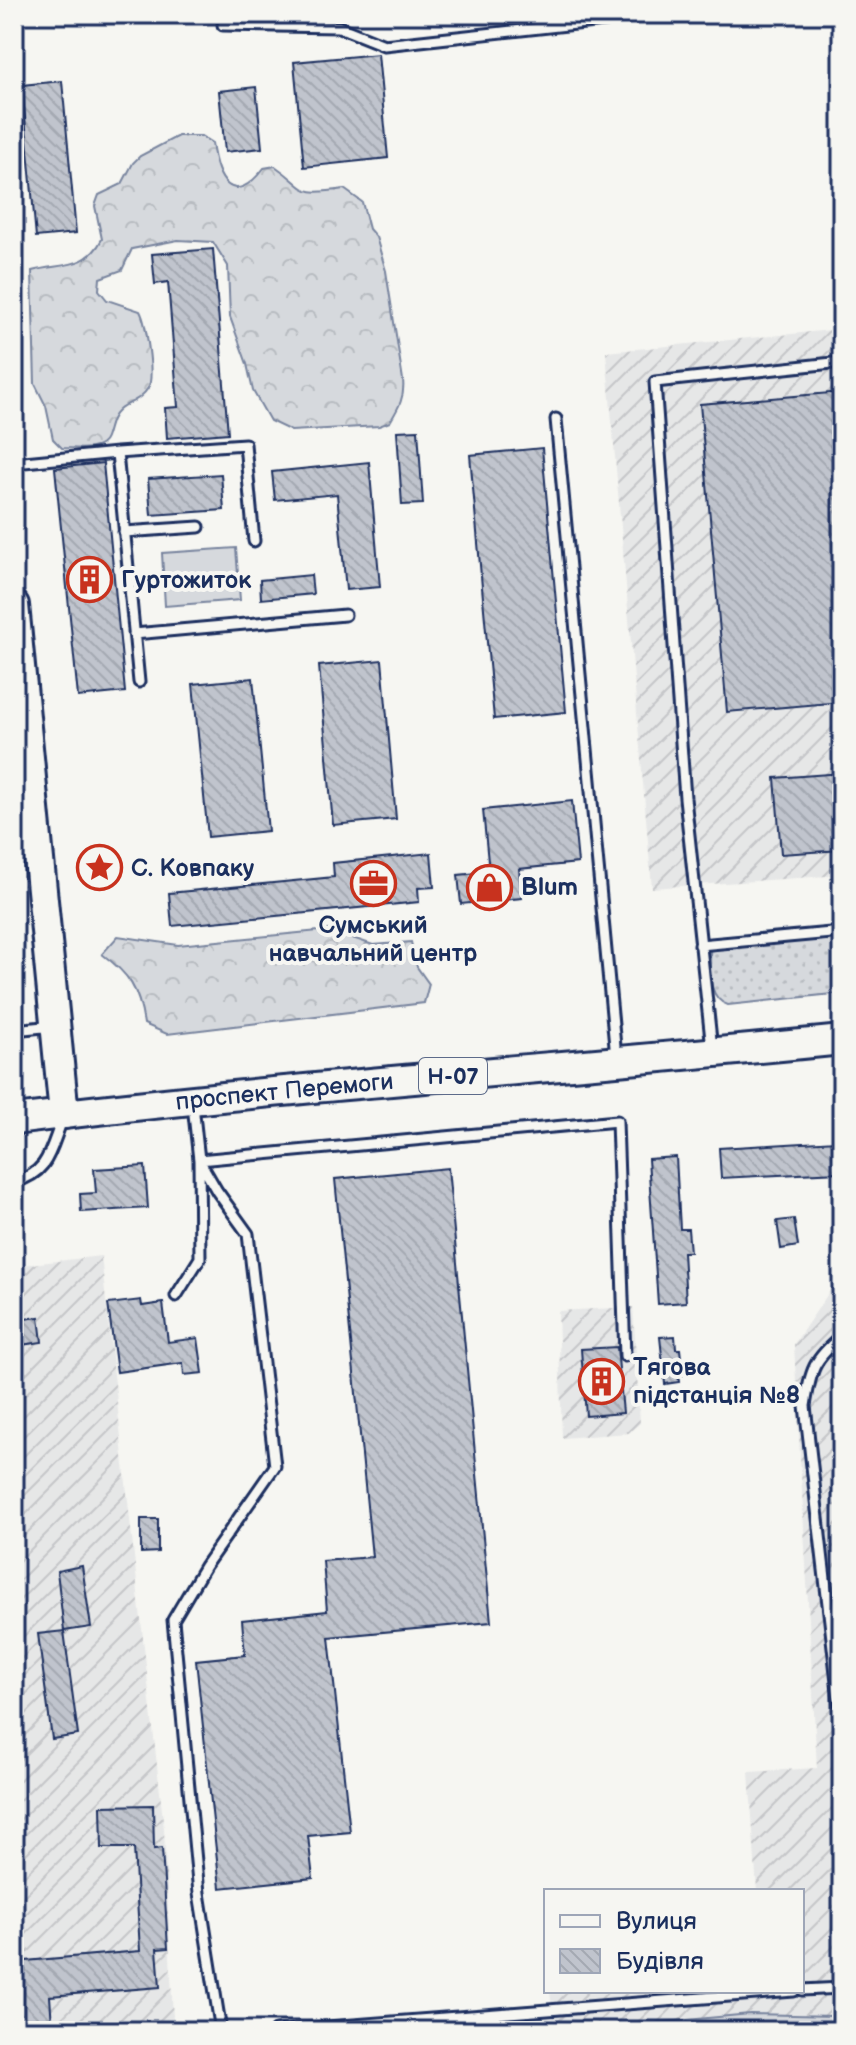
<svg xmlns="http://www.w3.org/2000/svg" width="856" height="2045" font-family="'Balsamiq Sans',sans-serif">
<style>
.industrial{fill:url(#industrial-furrows)}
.grass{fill:url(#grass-dots);stroke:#78849e;stroke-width:2}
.forest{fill:url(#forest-crowns);stroke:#78849e;stroke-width:2}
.pitch{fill:#d6d9dd;stroke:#78849e;stroke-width:2}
.building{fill:url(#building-back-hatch);stroke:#1b2f5e;stroke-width:2}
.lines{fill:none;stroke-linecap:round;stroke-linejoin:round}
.lane-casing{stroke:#1b2f5e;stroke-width:15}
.primary-casing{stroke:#1b2f5e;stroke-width:34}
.lane{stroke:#f6f6f2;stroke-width:9}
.primary{stroke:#f6f6f2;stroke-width:28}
.labels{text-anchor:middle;stroke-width:8;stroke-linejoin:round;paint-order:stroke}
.shield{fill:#f6f6f2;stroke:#5d6b8a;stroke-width:2}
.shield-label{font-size:22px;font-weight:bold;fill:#1b2f5e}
.poi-label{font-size:24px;font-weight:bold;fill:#1b2f5e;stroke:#f6f6f2;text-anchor:start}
.street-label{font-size:24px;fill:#1b2f5e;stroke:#f6f6f2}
</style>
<defs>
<pattern id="industrial-furrows" width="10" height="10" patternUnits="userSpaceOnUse" patternTransform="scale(2)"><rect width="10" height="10" fill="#e6e7e7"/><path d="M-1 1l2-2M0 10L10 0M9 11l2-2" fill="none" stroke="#c5c6c9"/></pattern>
<pattern id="grass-dots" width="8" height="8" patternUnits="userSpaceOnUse" patternTransform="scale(2)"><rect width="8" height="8" fill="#d6d9dd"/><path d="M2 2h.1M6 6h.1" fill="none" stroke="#b7bbc0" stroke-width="1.8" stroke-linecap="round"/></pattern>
<pattern id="forest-crowns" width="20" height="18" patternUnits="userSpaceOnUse" patternTransform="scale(2)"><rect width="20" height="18" fill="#d6d9dd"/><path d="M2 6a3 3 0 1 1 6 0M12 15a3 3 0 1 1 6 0" fill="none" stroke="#b7bbc0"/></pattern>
<pattern id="building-back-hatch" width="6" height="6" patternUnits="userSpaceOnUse" patternTransform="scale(2)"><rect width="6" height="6" fill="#c0c4cd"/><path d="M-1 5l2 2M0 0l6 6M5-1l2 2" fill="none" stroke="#a4a9b2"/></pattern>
</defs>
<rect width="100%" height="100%" fill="#f6f6f2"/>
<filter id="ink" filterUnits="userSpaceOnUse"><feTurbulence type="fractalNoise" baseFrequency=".0125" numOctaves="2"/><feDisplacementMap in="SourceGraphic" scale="16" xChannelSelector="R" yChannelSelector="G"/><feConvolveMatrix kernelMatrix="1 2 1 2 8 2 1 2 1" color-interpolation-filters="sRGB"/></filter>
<g filter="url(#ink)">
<!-- industrial -->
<path class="industrial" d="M842 329V875L652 888 606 352Z
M101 1256 164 1829 173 2019 14 2031V1266Z
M842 1273V2016L554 2031 550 1991H802V1891H757L749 1772 817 1768 794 1344Z
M633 1307 640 1423 629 1433 562 1438 558 1311Z"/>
<!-- grass -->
<path class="grass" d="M842 938V993L728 1005C706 998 711 968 710 949Z"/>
<!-- forest -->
<path class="forest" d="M178 136H201L212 143C217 180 232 209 264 168L275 166C310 190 296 196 344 189L362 202 369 229 376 237 386 271 403 380C405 397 399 407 390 422L379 426 291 431 270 421 253 391 247 364 230 317 228 266 213 242 178 240 132 249 122 270 100 278 99 290 107 300 140 311C146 322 155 377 148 388 141 400 129 402 119 410 110 418 110 427 106 438 101 453 75 448 62 448L53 439 46 406 35 384 32 271C60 263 87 270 102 239L95 206 99 195 122 184 133 163 140 156Z
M329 930 373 945 411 942 417 967 429 984 424 1003 167 1034 144 1024C139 989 129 974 102 954L118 936 178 945Z
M750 2014 833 2016 842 2020V2031H571Z"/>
<!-- pitch -->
<path class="pitch" d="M236 548 240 600 165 606 162 553Z"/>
<!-- building -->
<path class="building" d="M378 54 388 158 304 167 294 62Z
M62 81 76 233 36 237 22 85Z
M256 87 262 148 225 152 219 91Z
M213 249 228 433 167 438 165 408 178 407 168 282 155 284 152 254Z
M842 392V702L727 712 700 404Z
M418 430 423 504 402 505 397 431Z
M542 448 566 712 494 719 470 455Z
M369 462 380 587 346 590 337 494 275 500 272 472Z
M103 463 125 692 78 697 55 468Z
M221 474 224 510 151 515 148 479Z
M311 575 313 594 261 599 260 580Z
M382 660 396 819 333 825 319 666Z
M253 678 268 831 208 837 193 684Z
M842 773V850L781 854 775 778Z
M572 801 578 863 519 869 522 898 461 904 458 875 489 872 483 810Z
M431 853 434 887 418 888 419 902 172 926 169 893 334 877 333 863Z
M836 1141 839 1172 721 1178 719 1148Z
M676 1157 680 1229H688L690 1252H683L686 1302 658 1304 648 1159Z
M145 1166 148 1208 81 1212 80 1194 96 1193 94 1169Z
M448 1168 491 1622 329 1637 350 1832 308 1836 313 1878 220 1888 196 1660 245 1655 242 1620 327 1611 323 1561 372 1557 335 1179Z
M794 1219 798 1246 781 1249 777 1221Z
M141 1300 142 1306 163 1303 168 1342 198 1338 203 1373 184 1375 183 1363 117 1372 108 1304Z
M39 1317 42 1342 21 1345 17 1320Z
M675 1336 676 1349H680L683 1375H678L679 1382 665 1384 660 1337Z
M617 1347 623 1413 586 1416 581 1349Z
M141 1519H158V1552L141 1553Z
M82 1566 91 1627 64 1631 57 1571Z
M64 1631 78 1735 52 1739 38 1634Z
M153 1805 154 1849 162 1848 168 1948 157 1949 160 1987 50 1996 52 2025 20 2028 14 1962 140 1951 134 1848H102L101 1806Z"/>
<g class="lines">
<defs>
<path id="lane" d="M223 25 339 27 384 45 622 19
M556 419 616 1057
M117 453 245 444 254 541
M14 463 117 453 139 682
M124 532 199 527
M134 634 345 615
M700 945 842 932
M14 1030 53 1026
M712 1049 685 798 655 382 842 362
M193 1105 199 1160 217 1191 248 1234 275 1466 205 1566 173 1620 199 1893 221 2031
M14 1182C49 1173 50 1150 62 1120
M176 1296 200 1258 199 1160 617 1121 625 1356
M842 1336C813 1360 811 1369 805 1406L842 1725
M802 1990 842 1988
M275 2031 794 1991"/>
<g id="primary">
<path d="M14 605 64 1114"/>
<path id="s1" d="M14 1120C289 1086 566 1068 842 1040"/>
</g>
</defs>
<!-- lane casing -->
<use href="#lane" class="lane-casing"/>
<!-- primary casing -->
<use href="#primary" class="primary-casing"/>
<!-- lane -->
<use href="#lane" class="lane"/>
<!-- primary -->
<use href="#primary" class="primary"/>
</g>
</g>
<!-- icons -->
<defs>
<symbol id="building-ring" viewBox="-11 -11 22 22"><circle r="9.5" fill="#f6f6f2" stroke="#c8321e" stroke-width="1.5"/><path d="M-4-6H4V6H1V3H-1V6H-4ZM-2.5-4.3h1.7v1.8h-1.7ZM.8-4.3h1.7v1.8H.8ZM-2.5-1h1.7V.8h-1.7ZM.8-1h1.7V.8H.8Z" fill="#c8321e"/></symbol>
<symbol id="sight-ring" viewBox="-11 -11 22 22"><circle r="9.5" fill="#f6f6f2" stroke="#c8321e" stroke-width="1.5"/><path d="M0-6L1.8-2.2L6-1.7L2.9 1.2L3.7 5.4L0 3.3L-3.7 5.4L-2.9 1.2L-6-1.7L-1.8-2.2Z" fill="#c8321e"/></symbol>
<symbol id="office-ring" viewBox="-11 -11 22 22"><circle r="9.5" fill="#f6f6f2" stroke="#c8321e" stroke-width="1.5"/><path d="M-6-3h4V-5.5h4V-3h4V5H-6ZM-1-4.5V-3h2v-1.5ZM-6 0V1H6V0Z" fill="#c8321e"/></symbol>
<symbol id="shop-ring" viewBox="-11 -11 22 22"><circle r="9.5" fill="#f6f6f2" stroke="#c8321e" stroke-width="1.5"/><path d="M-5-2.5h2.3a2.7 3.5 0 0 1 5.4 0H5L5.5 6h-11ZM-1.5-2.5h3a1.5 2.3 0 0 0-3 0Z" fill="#c8321e"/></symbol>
</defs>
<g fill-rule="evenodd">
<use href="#building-ring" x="64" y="554" width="51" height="51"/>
<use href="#sight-ring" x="74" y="842" width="51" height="51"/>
<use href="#office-ring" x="348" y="858" width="51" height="51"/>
<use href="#shop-ring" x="464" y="862" width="51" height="51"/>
<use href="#building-ring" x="576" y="1356" width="51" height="51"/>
</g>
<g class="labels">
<!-- shield labels -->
<rect class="shield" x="419" y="1058" width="68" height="36" rx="6"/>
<g class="shield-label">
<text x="453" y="1084">Н-07</text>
</g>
<!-- poi labels -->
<g class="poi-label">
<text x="121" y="588">Гуртожиток</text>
<text x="131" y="876">С. Ковпаку</text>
<text x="521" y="895">Blum</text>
<text x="373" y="933" text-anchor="middle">Сумський<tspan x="373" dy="28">навчальний центр</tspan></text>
<text x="633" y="1375">Тягова<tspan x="633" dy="28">підстанція №8</tspan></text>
</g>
<!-- street labels -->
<g class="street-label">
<text dy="8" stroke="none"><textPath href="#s1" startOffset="272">проспект Перемоги</textPath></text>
</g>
</g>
<!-- margin -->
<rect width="856" height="2045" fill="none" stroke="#f6f6f2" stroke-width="48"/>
<rect x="24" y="24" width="808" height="1997" fill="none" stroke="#1b2f5e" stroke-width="3" filter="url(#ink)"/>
<!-- legend -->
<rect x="544" y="1889" width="260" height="104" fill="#f6f6f2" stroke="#9ea6b7" stroke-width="2"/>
<rect x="560" y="1915" width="40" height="12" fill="#f6f6f2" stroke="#9ea6b7" stroke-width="2"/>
<text x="616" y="1929" font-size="24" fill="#1b2f5e">Вулиця</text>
<rect x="560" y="1949" width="40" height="24" fill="url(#building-back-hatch)" stroke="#9ea6b7" stroke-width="2"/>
<text x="616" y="1969" font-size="24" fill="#1b2f5e">Будівля</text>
</svg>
